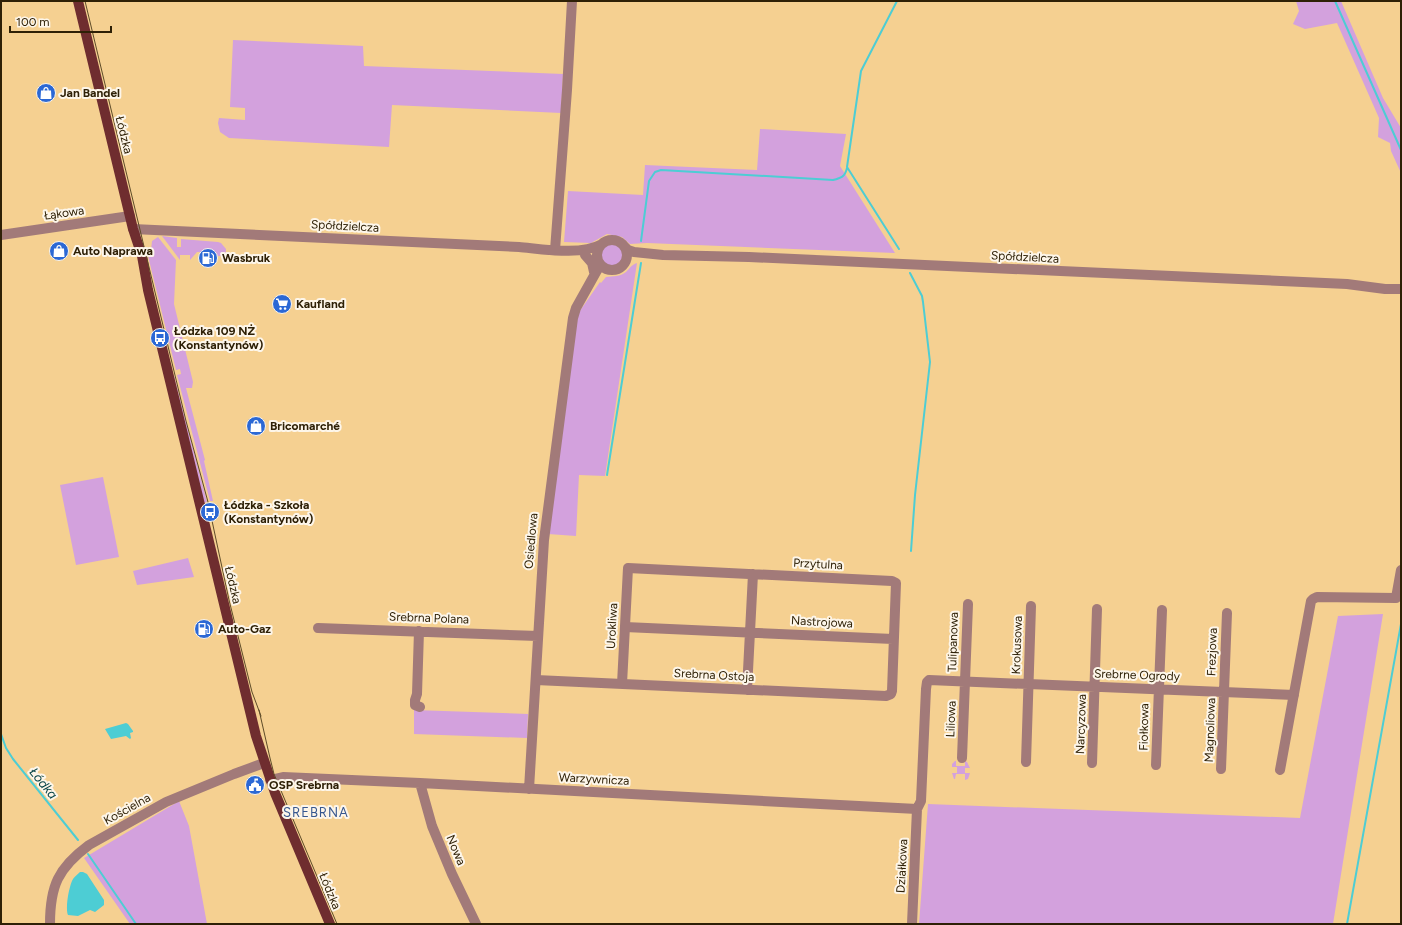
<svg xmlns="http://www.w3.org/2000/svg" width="1402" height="925" font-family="Figtree,sans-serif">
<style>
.green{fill:#d3a1dd}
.water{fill:#4dcdd4}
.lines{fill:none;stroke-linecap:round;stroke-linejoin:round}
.stream{stroke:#4dcdd4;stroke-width:2}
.minor{stroke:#a27a79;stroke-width:10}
.major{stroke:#6f2d2f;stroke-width:10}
.tram{stroke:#5e4b28;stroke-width:1}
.labels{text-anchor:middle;stroke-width:4;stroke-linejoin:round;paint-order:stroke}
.poi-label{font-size:12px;font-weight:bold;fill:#2e2006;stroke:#fdf6ea;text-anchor:start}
.street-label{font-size:12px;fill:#2e2006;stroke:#fdf6ea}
.water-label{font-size:13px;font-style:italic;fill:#013f42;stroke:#fdf6ea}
.neighbourhood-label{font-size:13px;letter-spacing:1px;fill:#37578f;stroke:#fdf6ea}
</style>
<rect width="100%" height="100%" fill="#f5d091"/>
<!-- green -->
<path class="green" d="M1296 1H1341L1383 98 1401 128V173L1391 151 1390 143 1378 137 1379 118 1337 23 1305 29 1293 24 1299 11Z
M233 40 363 46 364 66 563 74 561 113 392 105 389 147 229 138 220 132 218 123 219 118 245 120V108L230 107Z
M760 129 846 134 840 166 895 253 647 243 630 244 622 237 607 234 591 243 564 242 568 191 643 195 645 165 757 170Z
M162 236 177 238V247H181V239L218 242 221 243 226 249 225 262H223V256H218L216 253 197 252 190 260V255H180V260Z
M158 237 176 260 174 304 193 382 192 388H186L205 460 204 461 213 501H210L177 375 181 374 180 369 176 370 147 252 151 251 152 241Z
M601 255a11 11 0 1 1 22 0a11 11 0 1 1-22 0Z
M637 263 605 476 579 475 576 536 548 534 577 315 600 282 601 283 606 277C613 276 620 277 626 272 630 268 631 265 637 263Z
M174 376 207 502 203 503 173 377Z
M103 477 119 557 76 565 60 485Z
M188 558 194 577 137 585 133 571Z
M1383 614 1333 924H919L928 804 1300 818 1338 616Z
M414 710 528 714 527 738 414 734Z
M955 761H956V766H965V761L967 762 970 768H965V773H970L968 779 965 780V774H956L955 779H954L952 773H957V767H952V764Z
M179 801 189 826 207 924H130L84 858Z"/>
<!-- water -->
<path class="water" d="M126 723 128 724 133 731V732L130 733 131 738 130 739 126 736 111 739 105 729Z
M80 872H83L87 874 104 900V905L95 912 90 910 78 916 68 915C65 908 69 886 73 879 75 876 78 874 80 872Z"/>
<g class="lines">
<!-- stream -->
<path class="stream" d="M897 1 861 71 847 167 899 249
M1335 1 1401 150
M641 241 649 181 655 172 661 170 833 180C841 178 845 177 847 168
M910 273 922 296 923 302 930 362 915 495 911 551
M607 475 641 263
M1 734 6 748 13 759 78 840
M88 854 136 924
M1347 924 1401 624"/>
<!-- minor -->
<path class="minor" d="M133 229 519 247C542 249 581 256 602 244
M1 235 130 216
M597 255a15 15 0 1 1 30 0a15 15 0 1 1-30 0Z
M624 246 628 250 634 252 663 255 749 257 1347 284 1385 289H1401
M555 250 567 90 572 1
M585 255 592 263 594 272
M625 627 893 639
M318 628 538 636
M419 631 417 694 415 700V705L420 707
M536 680 886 696 891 694 892 691 896 583 892 581 628 568 622 684
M747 690 753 574
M962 758 968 604
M1026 762 1031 606
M1092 763 1097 609
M1156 765 1162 610
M1221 769 1227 613
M1280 770 1311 601 1313 599 1317 597 1396 598 1401 570
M270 780 283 777 420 783 917 809
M420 783 432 826 452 874 476 924
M529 789 544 540 573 318 576 308 600 265
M50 924C50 886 58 868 89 845L166 802 234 774 264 763
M912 924 917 809 921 801 926 689 927 682 929 680 1294 695"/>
<!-- major -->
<path class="major" d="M78 1 133 229 142 256 148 290 256 736 275 793 330 924"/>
<!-- tram -->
<path class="tram" d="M85 1 186 421 208 502 229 600 252 692 261 716
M259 710 270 758 274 774 337 924"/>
</g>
<!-- icons -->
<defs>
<symbol id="shop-disc" viewBox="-11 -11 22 22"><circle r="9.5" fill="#2b68d5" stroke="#fdf6ea"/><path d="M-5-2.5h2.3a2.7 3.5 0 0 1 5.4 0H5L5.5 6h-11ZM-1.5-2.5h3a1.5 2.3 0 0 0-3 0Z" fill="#fff"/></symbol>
<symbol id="fuel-disc" viewBox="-11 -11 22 22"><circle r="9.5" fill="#2b68d5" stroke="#fdf6ea"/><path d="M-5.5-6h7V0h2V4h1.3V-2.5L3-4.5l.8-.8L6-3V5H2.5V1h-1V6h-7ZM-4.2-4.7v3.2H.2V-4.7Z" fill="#fff"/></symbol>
<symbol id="supermarket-disc" viewBox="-11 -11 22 22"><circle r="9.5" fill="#2b68d5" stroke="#fdf6ea"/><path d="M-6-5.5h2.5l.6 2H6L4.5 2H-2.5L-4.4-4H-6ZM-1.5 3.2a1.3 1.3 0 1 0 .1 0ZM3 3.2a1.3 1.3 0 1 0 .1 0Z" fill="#fff"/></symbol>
<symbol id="bus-disc" viewBox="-11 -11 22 22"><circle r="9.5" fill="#2b68d5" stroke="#fdf6ea"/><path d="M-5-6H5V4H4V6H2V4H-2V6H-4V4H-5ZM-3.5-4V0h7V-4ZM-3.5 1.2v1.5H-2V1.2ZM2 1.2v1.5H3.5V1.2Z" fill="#fff"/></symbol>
<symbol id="civic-disc" viewBox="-11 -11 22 22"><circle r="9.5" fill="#2b68d5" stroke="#fdf6ea"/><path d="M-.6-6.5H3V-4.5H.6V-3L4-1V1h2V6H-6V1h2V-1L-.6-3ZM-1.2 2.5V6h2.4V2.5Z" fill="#fff"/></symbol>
</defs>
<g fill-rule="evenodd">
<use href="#shop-disc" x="35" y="82" width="22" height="22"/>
<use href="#shop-disc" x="48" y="240" width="22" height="22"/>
<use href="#fuel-disc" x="197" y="247" width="22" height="22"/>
<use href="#supermarket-disc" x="271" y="293" width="22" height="22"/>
<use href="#bus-disc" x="149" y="327" width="22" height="22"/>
<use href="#shop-disc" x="245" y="415" width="22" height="22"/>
<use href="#bus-disc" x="199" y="501" width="22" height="22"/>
<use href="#fuel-disc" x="193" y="618" width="22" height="22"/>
<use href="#civic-disc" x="244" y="774" width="22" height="22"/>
</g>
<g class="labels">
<!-- poi labels -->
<g class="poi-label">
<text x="60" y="97">Jan Bandel</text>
<text x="73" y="255">Auto Naprawa</text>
<text x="222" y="262">Wasbruk</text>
<text x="296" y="308">Kaufland</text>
<text x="174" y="335">Łódzka 109 NŻ<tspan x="174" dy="14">(Konstantynów)</tspan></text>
<text x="270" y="430">Bricomarché</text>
<text x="224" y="509">Łódzka - Szkoła<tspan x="224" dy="14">(Konstantynów)</tspan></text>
<text x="218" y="633">Auto-Gaz</text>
<text x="269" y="789">OSP Srebrna</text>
</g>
<!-- street labels -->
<g class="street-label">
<text transform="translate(124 135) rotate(76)" y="4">Łódzka</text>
<text transform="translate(64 213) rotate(-8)" y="4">Łąkowa</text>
<text transform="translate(345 226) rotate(3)" y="4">Spółdzielcza</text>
<text transform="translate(1025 257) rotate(3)" y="4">Spółdzielcza</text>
<text transform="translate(531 541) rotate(-85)" y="4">Osiedlowa</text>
<text transform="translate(818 564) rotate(3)" y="4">Przytulna</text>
<text transform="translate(233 585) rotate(77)" y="4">Łódzka</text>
<text transform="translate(429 618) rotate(2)" y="4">Srebrna Polana</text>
<text transform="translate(822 622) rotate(3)" y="4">Nastrojowa</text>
<text transform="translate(612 626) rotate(-87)" y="4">Urokliwa</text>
<text transform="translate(953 642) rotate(-88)" y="4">Tulipanowa</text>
<text transform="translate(1017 645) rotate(-88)" y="4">Krokusowa</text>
<text transform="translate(1212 652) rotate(-88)" y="4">Frezjowa</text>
<text transform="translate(714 675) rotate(3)" y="4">Srebrna Ostoja</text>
<text transform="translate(1137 675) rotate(2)" y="4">Srebrne Ogrody</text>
<text transform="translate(951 719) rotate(-88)" y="4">Liliowa</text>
<text transform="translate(1081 724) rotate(-88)" y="4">Narcyzowa</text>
<text transform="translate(1144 727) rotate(-89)" y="4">Fiołkowa</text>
<text transform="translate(1210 730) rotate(-88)" y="4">Magnoliowa</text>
<text transform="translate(594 779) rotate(3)" y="4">Warzywnicza</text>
<text transform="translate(127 809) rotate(-29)" y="4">Kościelna</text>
<text transform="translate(456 850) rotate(67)" y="4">Nowa</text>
<text transform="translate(902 866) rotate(-87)" y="4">Działkowa</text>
<text transform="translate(330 891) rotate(67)" y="4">Łódzka</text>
</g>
<!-- water labels -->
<g class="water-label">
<text transform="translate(44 783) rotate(51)" y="5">Łódka</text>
</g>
<!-- neighbourhood labels -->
<g class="neighbourhood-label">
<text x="316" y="817">SREBRNA</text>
</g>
</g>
<!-- border -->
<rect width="1402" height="925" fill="none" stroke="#2e2006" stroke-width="4"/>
<!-- scale -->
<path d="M10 26v6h101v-6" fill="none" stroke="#2e2006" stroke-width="2"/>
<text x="16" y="26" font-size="12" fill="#2e2006" stroke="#fdf6ea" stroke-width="3" paint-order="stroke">100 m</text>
</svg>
